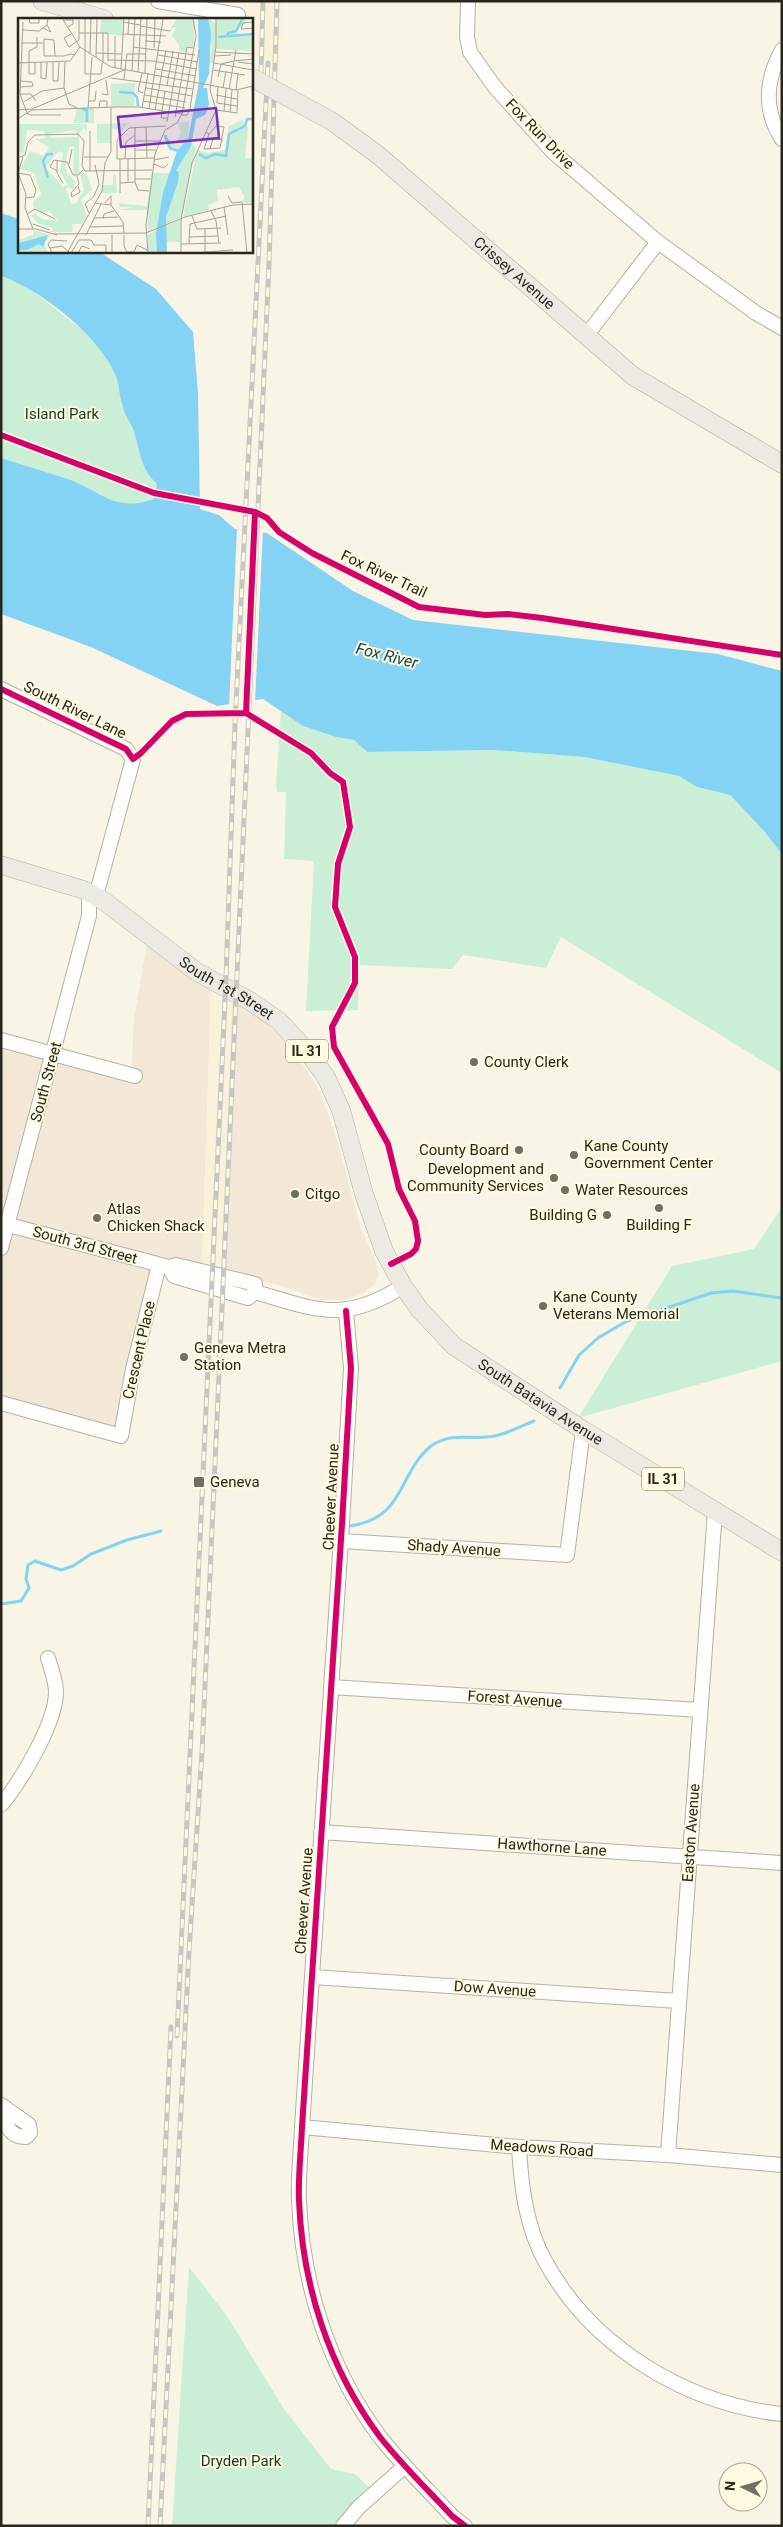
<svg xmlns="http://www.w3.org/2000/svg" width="783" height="2527" font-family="Roboto,sans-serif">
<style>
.commercial{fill:#f3e8d8}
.built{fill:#f7f2d9}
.green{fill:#caefd6}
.water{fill:#85d3f4}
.pier{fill:#f8f5e7}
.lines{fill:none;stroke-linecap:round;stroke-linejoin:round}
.stream{stroke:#85d3f4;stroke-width:3}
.minor-casing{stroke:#b3b0a6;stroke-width:16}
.major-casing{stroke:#b4ae9d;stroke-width:19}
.minor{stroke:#fefefb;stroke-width:14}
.major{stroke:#edeae3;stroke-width:18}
.rail-casing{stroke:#c8c6c2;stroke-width:5}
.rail{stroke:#fffae0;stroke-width:3;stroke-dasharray:9;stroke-linecap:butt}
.major-bridge-casing{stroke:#b4ae9d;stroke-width:19;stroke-linecap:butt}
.major-bridge{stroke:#edeae3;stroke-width:18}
.cycleway-casing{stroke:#fffae0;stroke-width:9}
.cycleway{stroke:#d6006c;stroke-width:6}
.poi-dot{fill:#716f64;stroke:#fffae0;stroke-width:2}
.labels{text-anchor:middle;stroke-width:4;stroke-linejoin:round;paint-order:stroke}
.shield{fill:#fffae0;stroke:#696658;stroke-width:1}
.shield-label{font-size:14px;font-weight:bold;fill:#29271d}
.street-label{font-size:15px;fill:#29271d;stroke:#fffae0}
.park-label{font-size:15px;fill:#0b3d2a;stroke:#fffae0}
.poi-label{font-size:15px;fill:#29271d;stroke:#fffae0;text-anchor:start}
.water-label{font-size:16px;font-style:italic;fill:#144459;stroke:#fffae0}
.inset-river{fill:none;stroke:#85d3f4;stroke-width:2.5}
.inset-road{fill:none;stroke:#a5a396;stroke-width:1}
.view{fill:#7b2cbf;fill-opacity:0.15;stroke:#7b2cbf;stroke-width:2.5}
.inset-edge{fill:none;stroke:#29271d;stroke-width:2.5}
</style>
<rect width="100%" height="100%" fill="#f8f5e7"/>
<!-- commercial -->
<path class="commercial" d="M147 944 188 976 211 990 202 1265H188L161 1256 128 1377 118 1433 1 1401V1257L55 1056 131 1077 134 1018Z
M232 1001 261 1019 278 1034 307 1070 320 1092 338 1143 360 1226 377 1265 379 1275 374 1285 359 1295 344 1300H321L279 1285 221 1272Z
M1 1046 43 1057 2 1216H1Z"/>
<!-- built -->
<path class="built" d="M240 1H282L280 68 251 54V19H240Z
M211 990 232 1001 221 1272 202 1265Z"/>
<!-- green -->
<path class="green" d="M1 276 19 282 39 296 88 334 105 354 116 376 122 406 157 484 154 499C114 513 101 491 68 479 46 472 23 465 1 458Z
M281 711 303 726 336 737 354 740 367 752 494 750 584 757 679 776 697 787 730 795 764 831 782 854V1073L561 937 546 968 463 955 452 969 359 965 358 1010 306 1011 314 861 284 859 286 792H277L276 785Z
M782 1207V1361L578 1418 672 1266 754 1249Z
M189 2267 227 2316 284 2409 331 2469 355 2474 372 2490 335 2526H172Z"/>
<!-- water -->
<path class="water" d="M1 213 19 219V251H98L156 289 193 332 198 393 200 509 219 515 235 529 267 533 353 591 413 620 718 654 782 671V854L764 831 730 795 697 787 679 776 584 757 494 750 367 752 354 740 336 737 303 726 263 699 217 706 91 647 1 614V458C23 465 46 472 68 479 101 491 115 513 154 499L157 484C139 467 141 451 133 429 129 421 124 413 122 404 119 395 119 383 115 374 99 336 40 289 1 276Z"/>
<!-- pier -->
<path class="pier" d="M237 527 251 529 243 705 229 707Z
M255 529 263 530 255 703 247 704Z"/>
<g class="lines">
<!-- stream -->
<path class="stream" d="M560 1388 579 1355 598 1338 625 1322 711 1293 733 1291 782 1298
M350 1526C406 1518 397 1474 431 1446 448 1433 467 1439 487 1437 503 1436 519 1427 534 1421
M1 1604 21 1601 29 1588 26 1579 28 1565 35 1561 61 1570 73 1566 91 1554 127 1540 161 1531"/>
<defs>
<path id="minor" d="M158 1 238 15
M468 1 467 37 470 52 494 86 553 152 658 242 756 313 782 328
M782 50C766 79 763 110 782 139
M586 336 658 242
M1 689 126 749 133 759 96 896
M1 1040 135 1076
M1 1223 169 1267 176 1265 255 1284V1292
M1 1248 89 916V892
M169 1267 174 1276 248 1298 255 1292
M255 1292C317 1310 344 1324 403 1286
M346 1311 351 1368 342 1524 302 2127C301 2151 298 2176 299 2200 302 2284 329 2369 380 2437 402 2465 428 2490 452 2516L465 2526
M1 1403 121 1436 133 1369 159 1265
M341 1541 567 1555 583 1430
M331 1687 700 1710
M1 1805C21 1781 56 1723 56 1692 56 1680 51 1669 48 1658
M321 1832 782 1863
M312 1977 678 2001
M1 2105 4 2107 29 2125 30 2133 26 2137C7 2137 6 2123 4 2107
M302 2127 519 2147 668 2155 782 2165
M519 2147C521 2185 526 2227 545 2261 592 2347 686 2404 782 2414
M668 2155 715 1511
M343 2526 359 2507 405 2466"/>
<g id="major">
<path d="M42 1 104 19"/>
<path id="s1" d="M333 122 378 155 633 376 782 464"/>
<path id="s2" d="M1 865 84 890 104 901 197 972 250 1001 279 1021 307 1051 326 1077 341 1110 364 1194 384 1251 403 1286 420 1310 454 1346 583 1430 782 1552"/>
</g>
</defs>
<!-- minor casing -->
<use href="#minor" class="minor-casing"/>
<!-- major casing -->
<use href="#major" class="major-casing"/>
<!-- minor -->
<use href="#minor" class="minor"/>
<!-- major -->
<use href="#major" class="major"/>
<defs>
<path id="rail" d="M261 74 263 1
M177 2036 226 978 235 724 268 63
M148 2526 171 2027
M160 2526 189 1951 202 1752 269 264 277 1"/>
</defs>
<!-- rail casing -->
<use href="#rail" class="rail-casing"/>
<!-- rail -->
<use href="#rail" class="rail"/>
<defs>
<path id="major-bridge" d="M251 77 333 122"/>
</defs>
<!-- major-bridge casing -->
<use href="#major-bridge" class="major-bridge-casing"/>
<!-- major-bridge -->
<use href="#major-bridge" class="major-bridge"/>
<defs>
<path id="cycleway" d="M1 435 154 493 255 512 267 518 279 532 312 553 419 607 485 615 508 614 542 618 782 655
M1 689 126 749 133 759 141 753 172 721 186 714 246 713 311 753 330 773 343 782 350 827 338 864 335 907 355 957V983L332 1027 334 1047 388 1144 399 1189 415 1221 418 1241 416 1249 411 1254 391 1264
M246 713 255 512
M346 1311 351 1368 342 1524 302 2127C301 2151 298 2176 299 2200 302 2284 329 2369 380 2437 402 2465 428 2490 452 2516L465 2526"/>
</defs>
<!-- cycleway casing -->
<use href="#cycleway" class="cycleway-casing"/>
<!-- cycleway -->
<use href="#cycleway" class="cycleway"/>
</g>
<!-- markers -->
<g class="poi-dot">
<circle cx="474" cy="1062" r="5"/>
<circle cx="519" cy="1150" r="5"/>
<circle cx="574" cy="1155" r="5"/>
<circle cx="554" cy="1178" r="5"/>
<circle cx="565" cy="1190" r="5"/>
<circle cx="295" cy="1194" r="5"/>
<circle cx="659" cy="1208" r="5"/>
<circle cx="607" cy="1215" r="5"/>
<circle cx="97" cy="1218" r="5"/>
<circle cx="543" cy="1306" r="5"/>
<circle cx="184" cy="1357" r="5"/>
<rect x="193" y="1476" width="12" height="12" rx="2.5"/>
</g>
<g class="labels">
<!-- shield labels -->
<g class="shield">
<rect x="286" y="1039.5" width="42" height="23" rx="4"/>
<rect x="642" y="1467.5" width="42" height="23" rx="4"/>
</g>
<g class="shield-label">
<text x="307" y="1056">IL 31</text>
<text x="663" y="1484">IL 31</text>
</g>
<!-- street labels -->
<g class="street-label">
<text transform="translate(540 134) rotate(46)" y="5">Fox Run Drive</text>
<text dy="5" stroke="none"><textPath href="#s1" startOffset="236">Crissey Avenue</textPath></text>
<text transform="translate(384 574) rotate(25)" y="5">Fox River Trail</text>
<text transform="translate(75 710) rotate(26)" y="5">South River Lane</text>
<text dy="5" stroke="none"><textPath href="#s2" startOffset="260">South 1st Street</textPath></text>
<text transform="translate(46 1082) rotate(-75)" y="5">South Street</text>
<text transform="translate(85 1245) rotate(15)" y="5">South 3rd Street</text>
<text transform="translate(139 1350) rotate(-77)" y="5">Crescent Place</text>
<text dy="5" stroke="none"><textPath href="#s2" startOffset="801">South Batavia Avenue</textPath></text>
<text transform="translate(331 1497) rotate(-87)" y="5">Cheever Avenue</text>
<text transform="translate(454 1548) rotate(4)" y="5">Shady Avenue</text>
<text transform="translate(515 1699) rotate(4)" y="5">Forest Avenue</text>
<text transform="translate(691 1833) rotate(-86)" y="5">Easton Avenue</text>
<text transform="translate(552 1847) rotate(4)" y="5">Hawthorne Lane</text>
<text transform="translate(304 1901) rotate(-86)" y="5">Cheever Avenue</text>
<text transform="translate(495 1989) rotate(4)" y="5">Dow Avenue</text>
<text transform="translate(542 2148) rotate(4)" y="5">Meadows Road</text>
</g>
<!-- park labels -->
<g class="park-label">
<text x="62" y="419">Island Park</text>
<text x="241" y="2466">Dryden Park</text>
</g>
<!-- poi labels -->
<g class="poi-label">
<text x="484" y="1067">County Clerk</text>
<text x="584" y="1151">Kane County<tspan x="584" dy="17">Government Center</tspan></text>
<text x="509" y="1155" text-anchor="end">County Board</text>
<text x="544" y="1174" text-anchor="end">Development and<tspan x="544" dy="17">Community Services</tspan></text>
<text x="575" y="1195">Water Resources</text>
<text x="305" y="1199">Citgo</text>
<text x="107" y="1214">Atlas<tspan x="107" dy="17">Chicken Shack</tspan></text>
<text x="597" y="1220" text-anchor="end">Building G</text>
<text x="659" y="1230" text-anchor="middle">Building F</text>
<text x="553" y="1302">Kane County<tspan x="553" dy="17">Veterans Memorial</tspan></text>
<text x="194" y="1353">Geneva Metra<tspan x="194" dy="17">Station</tspan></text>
<text x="210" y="1487">Geneva</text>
</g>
<!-- water labels -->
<g class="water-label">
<text transform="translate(387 655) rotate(14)" y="6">Fox River</text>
</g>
</g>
<!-- overview -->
<g transform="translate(18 18)">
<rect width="235" height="235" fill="#f8f5e7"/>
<path d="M83 0H105L104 18 82 15ZM159 0H175L176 6V29L169 28 168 34 161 33V27L154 17 158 10 155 9 142 30ZM190 0 198 6 199 1 227 0 228 5 219 12 220 17 235 16V33L198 31 195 45H191L194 30ZM117 65 116 88 93 89V66ZM187 74V92L179 98 184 76ZM76 90V105H55L59 91ZM224 102 230 110 227 140H235V185H225L226 178 221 169 199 172 200 183 190 187 191 192 165 199 179 132 190 135 207 132 211 108ZM171 103 170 121 159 133 150 130 145 117 158 126 163 115 160 105ZM111 105 103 113 93 110V125H79V106ZM0 106H69V113L66 110 61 115V153L69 157 74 171 63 182 69 198 64 206H55L54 214H31L36 211 20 205 13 197 17 195 15 184 23 176 16 155 2 151 12 133 26 138 31 129 17 121 28 120 26 113 9 112 5 138 0 131ZM58 112 59 119 33 120 30 116ZM56 128 55 157 62 156 66 172 58 185 53 186 48 171 51 169 55 172 58 164 49 155 47 146 51 129ZM41 133 45 135 42 154 50 167 45 169 27 149ZM17 189 24 195 31 193 40 203 24 201 17 195ZM174 125 178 130 163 199 147 206 158 153ZM134 155H152L145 174 139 210 130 214 129 192H102L114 189H102L100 185 129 188ZM95 157H98L99 175H83L85 167H95ZM162 202V224H146L147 208ZM15 212 33 217 26 224 30 235H0V222L15 217ZM139 212V235L130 234 129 217Z" fill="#caefd6" fill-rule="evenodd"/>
<path d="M180 0H190L193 16 191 56 185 70H189L191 87 187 97 178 101 173 128 158 153 161 154 160 164 148 199 149 235H139L138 215 145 174 159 133 170 121 181 64ZM30 217 25 229 21 226 9 232H0L1 225Z" fill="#85d3f4"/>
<path class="inset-river" d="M209 18 210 15 218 13 225 0M200 19 235 16M101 74 115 75 119 79 120 88M64 91 69 92V104M147 117 152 130 160 133M181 136 188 140 197 136 208 138 211 116 227 108 229 101H235M30 160 25 143 29 136H35"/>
<path class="inset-road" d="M11 0 12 5H21V0M44 0 62 29 93 49 218 72 235 68M67 0V56H83L84 45M46 2H55V6L50 9M5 4 2 76 9 95 12 97H43M105 4 122 7M234 4 225 5 223 11 235 10M122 8 152 13M25 10 33 14 29 7M5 12 21 13 29 7 30 0M61 15H90V43M53 16 46 20 51 29 61 22V2M104 16 148 18M110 16 111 0M97 18V50M127 23 143 24M3 25H25M115 29 177 37M136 30 137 0M198 34 235 36M72 35 73 0M78 35 103 36M140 37 180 44M37 38 36 22 26 21V38H46L53 36 57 37M197 38 213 37M78 39 79 0M90 42 135 43 179 51M216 43 235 41M23 44V60L28 61 29 44M35 44V63H40L41 44M47 44 46 70 51 86 61 91M220 44 235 46M0 45 52 43 62 29M17 45V56H11V33L19 29V19M85 45V15M196 45 235 52M103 51 106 0M138 51 178 58M195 52 227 57M114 53 117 0M120 54 123 0M124 55 120 73 125 75M127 55 129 0M200 59 203 46 216 43M93 60 175 71M106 62 109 36H128M2 63 14 64 15 68 2 69M149 67 155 33M200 69 199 85 219 88M234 69 235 88M128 70 174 78M205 70 208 53M211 71 218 32M218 72 220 55M147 73 143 100H150M2 76H13L18 83M84 76 90 77 88 62M127 77 168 84M198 77 219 81M7 83 24 73 46 70M70 83H77L78 73M125 83 167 90M70 90 74 39M81 90 82 83H89V90M124 90 130 56M131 91 145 1M0 92 14 91 106 52M137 92 148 32M198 92 219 95 220 72M206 93 208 71M212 94 214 72M164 97H169L172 91 181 32M157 99 169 29 175 30M1 100 14 92 99 89H121L164 96M149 104 161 34M117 109V164L120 172 131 173M128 109 129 140M72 113V153M188 114 191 116 186 131 202 130 206 109 198 108 191 116M117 123H142M192 131 195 121 205 122M117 132H138M5 139 0 155 8 176 7 190 15 211M66 139H90M0 140 7 137 10 124 17 117 60 116 66 123 64 148 67 153 134 152M136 140 99 141V122L111 110 148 108M102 141V175M107 141 108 124 117 117M110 141V165M39 142V155L45 165M136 142 151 139M51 146 54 131M136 146 146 150 150 146M39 153 32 149 36 142 49 144 55 157H60L65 152M0 155 12 157 18 172 16 179 7 180M59 158 61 166 53 175 54 179 62 174 60 168M117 161H133M102 165 117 164M210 178 214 185 224 184 229 235M77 185 93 187 105 204 106 216M87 185 93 178V187M206 189 210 217M193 193 198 203 201 225M71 195 67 186 76 178 81 166 77 147M9 196 17 191 37 201M174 198 179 211 203 210M77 200 100 199M85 201 86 196 96 193M15 206 32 212M72 209 105 208M0 211H18L39 217M187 211V234M36 216 128 215 167 199 215 187 235 186M68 217 83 186M106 217V228L109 234H116L119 227 129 232M171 219 200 218M163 226 203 225M171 226 172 206 208 198M76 227H88V235M32 230 44 228 51 234M34 235 30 226 33 222 49 223M49 235 84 173 87 145 93 133V90M53 235 61 222H73L76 227M60 235 64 228 72 231M94 235V217M130 235 128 207 137 136 147 112 159 105 164 96 178 18 175 0M163 235V201L174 145 198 92 192 72 198 28V0M175 235 215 232"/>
<path class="view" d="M198 90 201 120 103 129 100 99Z"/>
<rect width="235" height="235" class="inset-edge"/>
</g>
<!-- border -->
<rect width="783" height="2527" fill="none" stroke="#29271d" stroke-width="5"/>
<!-- north arrow -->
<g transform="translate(743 2487) rotate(275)"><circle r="24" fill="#fffae0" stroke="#a9a692"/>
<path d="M0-4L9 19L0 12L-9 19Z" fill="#716f64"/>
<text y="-8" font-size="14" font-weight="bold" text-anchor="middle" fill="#29271d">N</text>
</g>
</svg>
